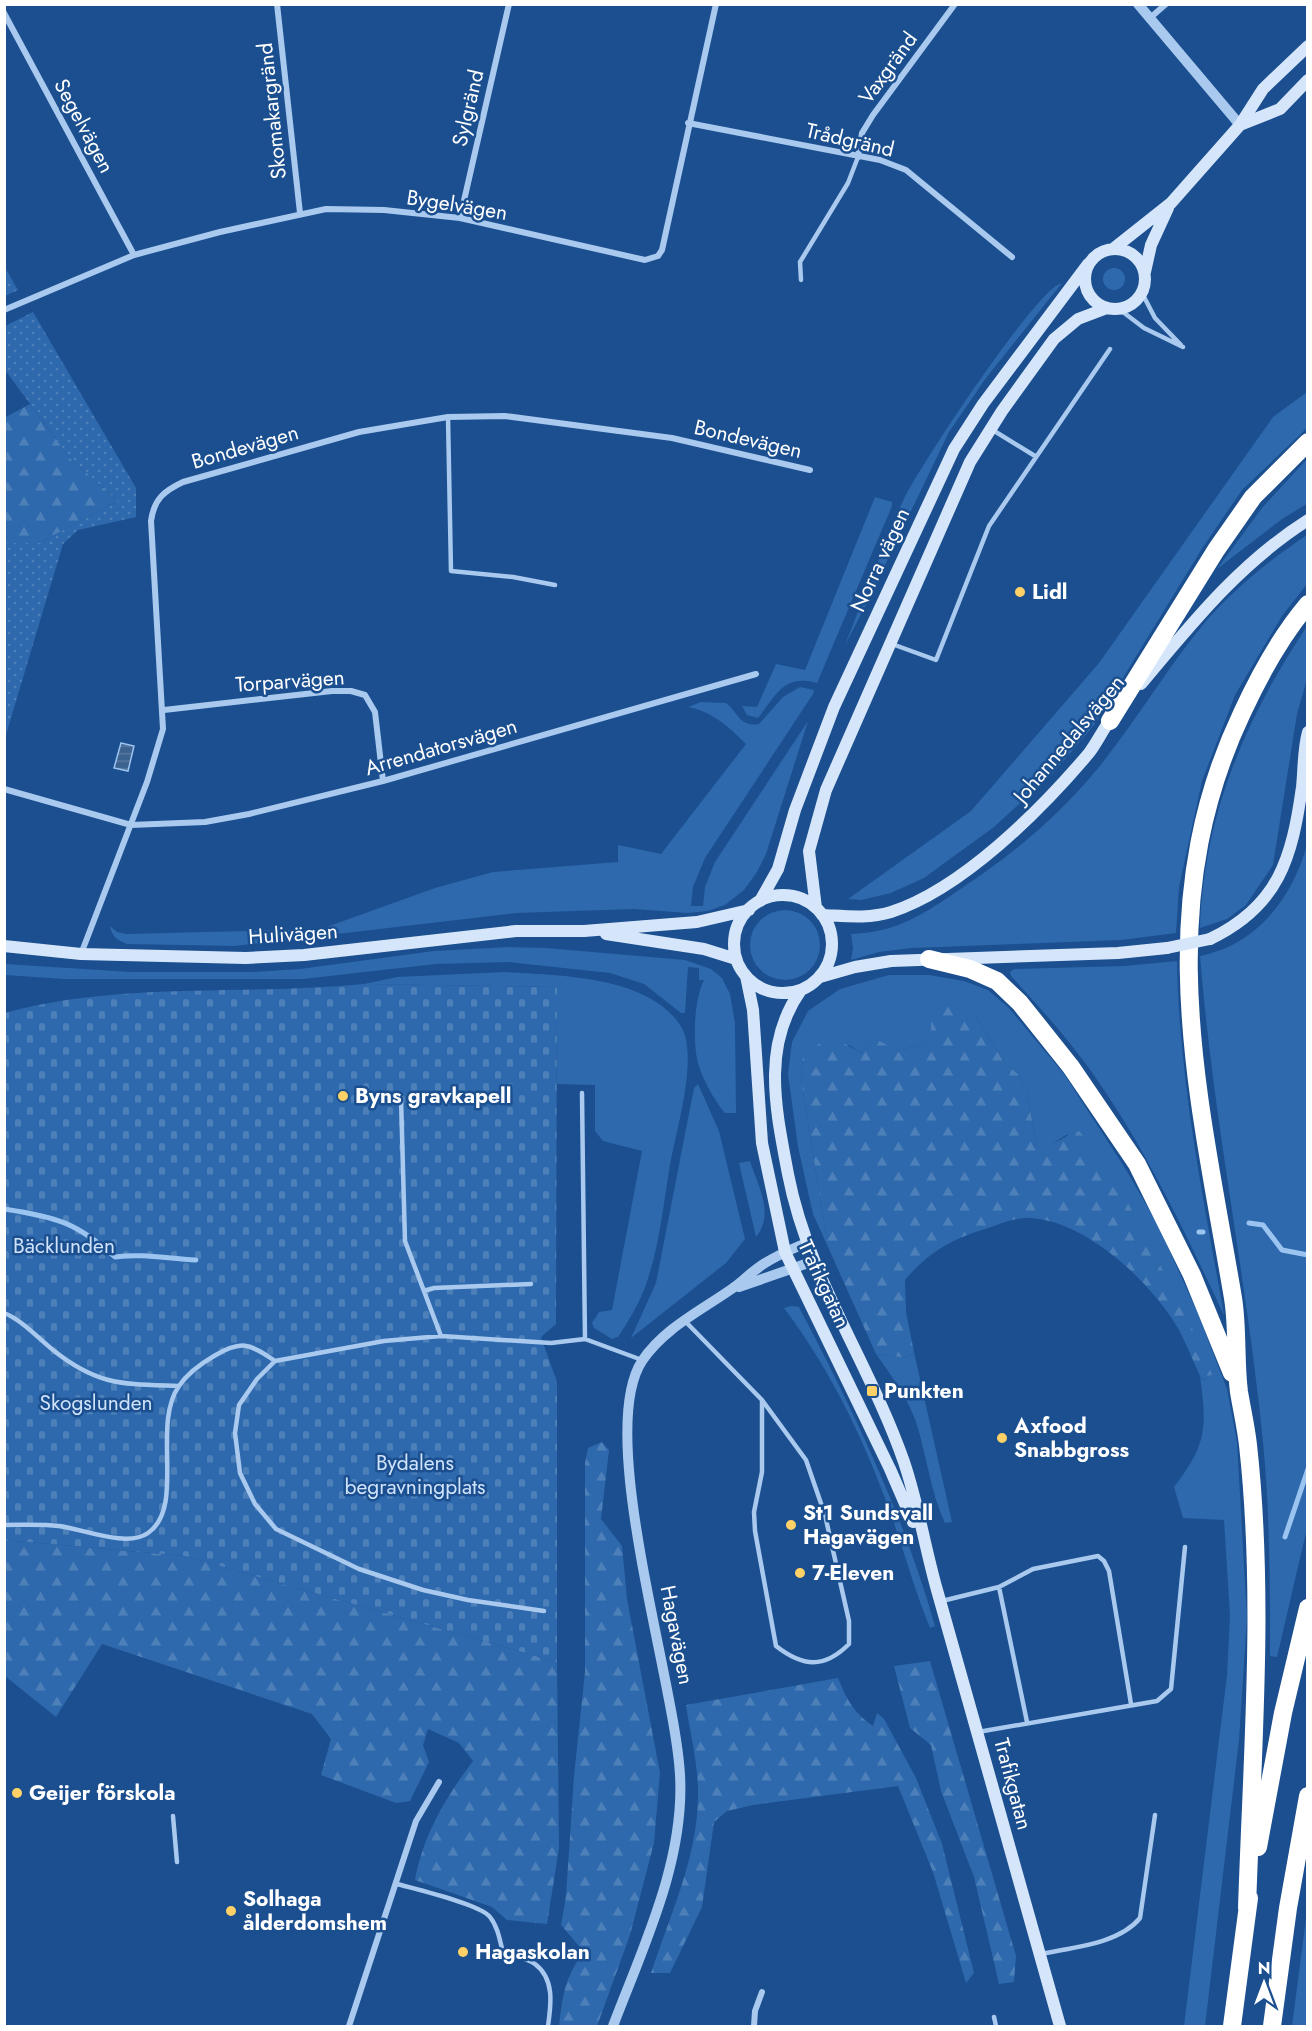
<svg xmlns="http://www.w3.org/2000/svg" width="1312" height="2031" font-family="Jost,sans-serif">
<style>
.grass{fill:#2e69ad}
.forest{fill:url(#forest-firs)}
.cemetery{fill:url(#cemetery-stones)}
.park{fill:url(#park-dots)}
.water{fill:url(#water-rules);stroke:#9cc4f0;stroke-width:1.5}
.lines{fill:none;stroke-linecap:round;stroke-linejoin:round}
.stream{stroke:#9cc4f0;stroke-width:5}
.service{stroke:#a9c9ee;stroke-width:4.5}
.minor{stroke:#a9c9ee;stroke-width:6}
.tertiary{stroke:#a9c9ee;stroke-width:10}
.secondary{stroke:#d6e6fa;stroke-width:12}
.motorway{stroke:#fff;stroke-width:18}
.secondary-bridge{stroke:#d6e6fa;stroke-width:12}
.poi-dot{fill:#ffd166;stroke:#1b4f8f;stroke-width:2}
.labels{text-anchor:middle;stroke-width:5;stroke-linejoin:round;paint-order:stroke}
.street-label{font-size:21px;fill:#fff;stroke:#1b4f8f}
.poi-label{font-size:21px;font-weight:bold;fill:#fff;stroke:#1b4f8f;text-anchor:start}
.park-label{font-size:21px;fill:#cfe3fa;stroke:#1b4f8f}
</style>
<defs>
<pattern id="forest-firs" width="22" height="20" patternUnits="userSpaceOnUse" patternTransform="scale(1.5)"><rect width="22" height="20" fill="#2e69ad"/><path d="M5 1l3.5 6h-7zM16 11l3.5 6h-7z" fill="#4d80b9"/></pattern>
<pattern id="cemetery-stones" width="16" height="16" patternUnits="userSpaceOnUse" patternTransform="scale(1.5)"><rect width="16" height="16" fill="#2e69ad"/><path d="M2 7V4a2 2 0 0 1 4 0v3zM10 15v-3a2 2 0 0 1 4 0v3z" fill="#4d80b9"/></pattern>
<pattern id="park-dots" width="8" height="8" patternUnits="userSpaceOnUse" patternTransform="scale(1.5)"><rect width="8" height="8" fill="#2e69ad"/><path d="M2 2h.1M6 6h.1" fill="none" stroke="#4d80b9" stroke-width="1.8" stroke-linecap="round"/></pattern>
<pattern id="water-rules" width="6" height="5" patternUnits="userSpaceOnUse" patternTransform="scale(1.5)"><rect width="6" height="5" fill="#3c6290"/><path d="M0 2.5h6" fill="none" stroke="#597aa1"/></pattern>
</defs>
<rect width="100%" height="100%" fill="#1b4f8f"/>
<!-- grass -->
<path class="grass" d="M1103 279a11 11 0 1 1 22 0a11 11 0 1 1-22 0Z
M1062 283 986 378 949 432 873 590 868 588C880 558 890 527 904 499 918 469 1038 286 1062 283Z
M1307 392V428L1242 490 1203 547 1094 725 1053 773 994 827 924 878 891 893 861 900 848 899 971 811 1099 663 1273 417Z
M1307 459V504L1282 519 1217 569 1262 508Z
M875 497 892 502V506L817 683C783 674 777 695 758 718L747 715 742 706 757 707 776 664 805 670Z
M1307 535V584L1282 616 1235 695 1202 781 1179 887 1176 933 1121 940 912 948 879 952 851 960 853 948 851 934C895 933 924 914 959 890 1012 855 1058 817 1099 767 1137 720 1168 666 1207 620 1236 587 1271 559 1307 535Z
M863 599 868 601 845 645Z
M1307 626V679L1297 714 1273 865 1246 905 1227 919 1200 928C1204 814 1245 720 1307 626Z
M800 687 814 690 813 694 705 858 693 887 691 906H703L705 887 715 862 808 721 766 854 757 872 744 890 725 905 708 911 688 913 634 909 516 913 235 946 127 944C117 940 112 937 110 926L117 932 126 934 321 929 435 888 493 872 618 862V845L661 854 746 744C729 727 713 712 688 707L701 702 726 703C739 713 739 727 759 724L783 697Z
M1307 845 1308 1524 1277 1657 1270 1656C1270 1585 1270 1513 1263 1442 1247 1280 1213 1119 1200 956 1257 945 1292 898 1307 845Z
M750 945a35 35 0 1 1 70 0a35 35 0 1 1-70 0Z
M508 947 546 948 685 960 711 969 722 978 730 994 735 1023 736 1113H725C714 1100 701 1077 697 1059 693 1037 694 1000 704 980H699V968L688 967 685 1013H681L644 984 610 973 508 962 436 964 303 979H64L5 975V964L131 972H254L300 969 434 951Z
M1177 961C1179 1080 1203 1197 1224 1315 1188 1239 1153 1163 1106 1093 1079 1051 1045 1013 1011 976L1010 972 1014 969 1124 966Z
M504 972C555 975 636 976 672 1015 679 1022 684 1030 686 1039 693 1075 677 1128 670 1165 663 1206 659 1251 644 1290 637 1307 628 1322 618 1337L612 1339 594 1328 592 1323 599 1312 612 1310 642 1151 603 1141 595 1131V1085L557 1084V987L364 984 397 977Z
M889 975H929L964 981 988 990 1009 1008 1064 1074 1125 1168 1157 1223 1199 1316 1227 1389 1237 1442 1247 1618 1239 1740 1205 2026H1184L1227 1675 1230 1616 1224 1520 1183 1518 1174 1487C1207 1444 1207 1428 1200 1376L1206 1381 1091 1154 1087 1140 1066 1135 1047 1147 1037 1146 1026 1089 1019 1075 1004 1062 974 1014 939 1004 931 1012V1034L921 1046 895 1050 871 1042 861 1053 849 1045 803 1052 801 1079 828 1247 813 1214 798 1147 788 1074 792 1042 808 1011 840 989Z
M698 1084 719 1131 745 1239 726 1263 631 1338 656 1283 694 1088Z
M750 1161C758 1186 775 1214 756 1237L739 1163Z
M791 1306 799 1307C853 1410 903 1513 935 1626L930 1628C917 1596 908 1565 897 1532 871 1454 834 1374 784 1308Z
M914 1352 952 1522 945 1523C930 1491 927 1456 916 1422 907 1397 891 1375 876 1354L908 1358Z
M1307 1911V2026H1292Z"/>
<!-- forest -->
<path class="forest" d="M30 404 70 458 118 501 39 543H5L4 418Z
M939 1004 962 1005 974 1014 1004 1062 1019 1075 1026 1089 1037 1146C1053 1148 1064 1135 1079 1131L1087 1140 1101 1173 1116 1180 1188 1319 1212 1374 1207 1381 1200 1376C1193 1361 1187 1345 1179 1330 1152 1283 1086 1220 1029 1218 1015 1217 998 1225 985 1229 951 1239 928 1253 905 1280L906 1312 914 1352 908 1358 876 1354 828 1247 801 1079 803 1052 833 1037 861 1053 871 1042 878 1040 895 1050 921 1046 931 1034V1012Z
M602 1442 609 1450 601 1519 622 1546 627 1599 660 1773 654 1843 630 1935 597 2026H559C563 1995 564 1978 584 1952L561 1925 566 1896 574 1776 585 1672V1463L588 1448Z
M4 1540 185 1556 557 1662 559 1848 547 1924 507 1920 492 1907 415 1880C423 1835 446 1797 473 1761L459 1743 428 1729 423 1745 429 1762 410 1801 396 1803 321 1775 331 1739 312 1714 102 1644 56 1717 5 1676Z
M930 1661 1016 1956 1014 1982 999 1984 974 1877 941 1791 931 1745 910 1728 894 1666Z
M838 1678C847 1700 854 1713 873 1726L877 1713 884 1719 916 1778 942 1844 974 1973 966 1983 933 1872 898 1786 753 1805 727 1811 714 1822 702 1907 670 1973H651C670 1915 699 1854 698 1792 698 1763 690 1733 686 1705Z"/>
<!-- cemetery -->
<path class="cemetery" d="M364 984 557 987 556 1324 541 1337 557 1382V1662L185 1556 5 1540V1013C120 981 245 996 364 984Z"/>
<!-- park -->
<path class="park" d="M4 266 18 290 5 296H4Z
M33 312 136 488V517L78 530 63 544 5 738V543H39L118 501 70 458 5 370V326Z"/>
<!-- water -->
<path class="water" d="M121 743 134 746 128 771 114 768Z"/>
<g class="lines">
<!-- stream -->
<path class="stream" d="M4 1209C56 1217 76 1222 115 1257 144 1253 168 1259 196 1260
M1249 1223 1263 1225 1282 1250 1308 1255
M1199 1232H1203
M1285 1537 1308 1469"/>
<!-- service -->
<path class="service" d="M801 280 800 262 848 183 858 157
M1142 293 1155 318 1181 345
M1119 309 1144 328 1183 347
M448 417 451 571 513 577 555 585
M991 429 1035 456
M892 644 936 660 989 526 1110 349
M582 1093 585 1339 642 1360
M401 1098 405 1241 441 1336
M424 1291 434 1288 531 1284
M4 1313C22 1320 38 1338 53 1350 98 1386 123 1384 178 1386
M684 1320 762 1400 806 1460 825 1515 849 1621V1644C824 1669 803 1667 776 1646L755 1531 754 1512 762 1472V1400
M4 1525C23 1525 41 1524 59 1526 83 1529 127 1548 148 1533 186 1507 151 1425 179 1386 187 1374 202 1363 214 1356 241 1340 249 1343 275 1361
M999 1587 1027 1722
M942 1601 999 1587 1033 1569 1098 1556 1104 1561 1109 1571 1131 1704
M544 1611 468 1600 423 1590 359 1569 276 1529 255 1504 240 1473 235 1433 239 1405 257 1379 275 1361 384 1341 441 1336 551 1343 585 1339
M978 1732 1157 1701 1171 1689 1185 1547
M173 1816 177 1862
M397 1884C415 1889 480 1904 490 1917 498 1927 500 1941 503 1953 512 1956 527 1958 535 1964 555 1979 551 2005 548 2026
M1041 1954C1073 1947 1119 1944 1140 1918L1155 1815
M994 2017 996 2026"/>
<!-- minor -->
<path class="minor" d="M277 4 300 213
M4 13 134 255
M1150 18 1166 4
M688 123 880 160 906 170 1012 257
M858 157 862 133 873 115 955 4
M460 218 509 4
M4 310 134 255 220 232 326 209 384 210 460 218 645 260 658 256 662 250 716 4
M164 710 332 691H351L365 695 375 712 383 781
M4 789 131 825 205 822 249 814 383 781 756 674
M81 954 147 782 163 729 151 521C154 499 164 491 183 482L359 432 448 417 505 416 672 438 810 470
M349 2026 416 1821 439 1782
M754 2026 755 2011 762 1992"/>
<!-- tertiary -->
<path class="tertiary" d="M1138 4 1240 125
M739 1287 814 1261
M613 2026C643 1947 685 1861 680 1775 675 1681 595 1433 642 1361 664 1328 702 1310 733 1288 742 1282 749 1274 758 1268 772 1257 790 1250 806 1243"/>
<!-- secondary -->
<path class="secondary" d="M1240 125 1280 109 1308 80
M1085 279a30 30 0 1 1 60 0a30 30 0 1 1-60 0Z
M1113 249 1171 203 1240 125 1263 89 1308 46
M1145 272 1151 245 1168 208
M1141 684C1192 623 1240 563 1308 520
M734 944a49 49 0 1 1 98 0a49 49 0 1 1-98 0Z
M760 901 778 869 795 810 834 707 954 449 983 404 1088 264
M816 908 809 851 826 790 970 462 1002 411 1054 339 1078 319 1107 308
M822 915C845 916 868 919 891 912 962 889 1041 810 1089 753 1098 741 1104 727 1114 715
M606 934 704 949 736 959
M1210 939C1279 906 1292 858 1302 787 1304 769 1303 750 1308 732
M4 946 81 954 246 958 304 955 516 931H584L697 922 749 910
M746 976 753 1010 762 1143 785 1252 890 1469 913 1522
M820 977 855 967 891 961 1118 953 1167 948
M801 990C761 1046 776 1110 788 1174 808 1278 870 1364 904 1462 918 1503 925 1548 937 1590 979 1735 1018 1881 1060 2026"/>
<!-- motorway -->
<path class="motorway" d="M1110 721 1216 550 1253 497 1308 442
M929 959 970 969 997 981 1020 1003 1071 1067 1137 1164 1192 1275 1232 1373
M1258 1847 1283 1713 1308 1608
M1247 1908C1252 1754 1265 1598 1248 1445 1246 1427 1242 1410 1239 1392 1235 1361 1238 1329 1233 1298 1199 1096 1149 909 1242 713 1260 674 1280 637 1308 604
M1232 2026 1249 1898
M1272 2026 1288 1908 1308 1796"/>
<!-- secondary-bridge -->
<path class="secondary-bridge" d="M1167 948 1210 939"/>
</g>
<!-- markers -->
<g class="poi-dot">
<circle cx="1020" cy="592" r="6"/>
<circle cx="343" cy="1096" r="6"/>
<rect x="866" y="1385" width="12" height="12" rx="3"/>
<circle cx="1002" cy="1438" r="6"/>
<circle cx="791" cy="1525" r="6"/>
<circle cx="800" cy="1573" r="6"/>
<circle cx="17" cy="1793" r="6"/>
<circle cx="231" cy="1911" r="6"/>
<circle cx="463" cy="1952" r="6"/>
</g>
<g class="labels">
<!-- street labels -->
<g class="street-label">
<text transform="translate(888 68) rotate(-54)" y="7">Vaxgränd</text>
<text transform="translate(468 108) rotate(-77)" y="7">Sylgränd</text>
<text transform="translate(272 111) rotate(-96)" y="7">Skomakargränd</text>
<text transform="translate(84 126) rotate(62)" y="7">Segelvägen</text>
<text transform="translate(850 140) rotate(13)" y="7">Trådgränd</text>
<text transform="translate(457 205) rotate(9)" y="7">Bygelvägen</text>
<text transform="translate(748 439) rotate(13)" y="7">Bondevägen</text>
<text transform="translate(245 447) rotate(-16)" y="7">Bondevägen</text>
<text transform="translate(880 560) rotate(-65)" y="7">Norra vägen</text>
<text transform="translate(290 681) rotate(-4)" y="7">Torparvägen</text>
<text transform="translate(1069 739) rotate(-50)" y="7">Johannedalsvägen</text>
<text transform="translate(441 747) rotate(-16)" y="7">Arrendatorsvägen</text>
<text transform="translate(293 934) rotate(-4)" y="7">Hulivägen</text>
<text transform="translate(824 1284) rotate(65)" y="7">Trafikgatan</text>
<text transform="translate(677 1635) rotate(79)" y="7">Hagavägen</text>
<text transform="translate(1013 1784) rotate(75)" y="7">Trafikgatan</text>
</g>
<!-- poi labels -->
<g class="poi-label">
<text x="1032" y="599">Lidl</text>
<text x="355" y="1103">Byns gravkapell</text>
<text x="884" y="1398">Punkten</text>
<text x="1014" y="1433">Axfood<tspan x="1014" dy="24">Snabbgross</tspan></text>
<text x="803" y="1520">St1 Sundsvall<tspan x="803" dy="24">Hagavägen</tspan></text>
<text x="812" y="1580">7-Eleven</text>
<text x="29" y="1800">Geijer förskola</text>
<text x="243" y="1906">Solhaga<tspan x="243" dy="24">ålderdomshem</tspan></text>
<text x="475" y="1959">Hagaskolan</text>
</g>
<!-- park labels -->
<g class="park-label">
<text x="64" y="1253">Bäcklunden</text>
<text x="96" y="1410">Skogslunden</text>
<text x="415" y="1470">Bydalens<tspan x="415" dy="24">begravningplats</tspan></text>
</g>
</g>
<!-- border -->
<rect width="1312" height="2031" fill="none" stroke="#ffffff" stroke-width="12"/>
<!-- north arrow -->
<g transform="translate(1264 1983)" stroke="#1b4f8f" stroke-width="4.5" paint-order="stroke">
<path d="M0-4.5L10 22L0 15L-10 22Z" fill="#ffffff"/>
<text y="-9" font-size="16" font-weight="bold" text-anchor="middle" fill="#ffffff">N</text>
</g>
</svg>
